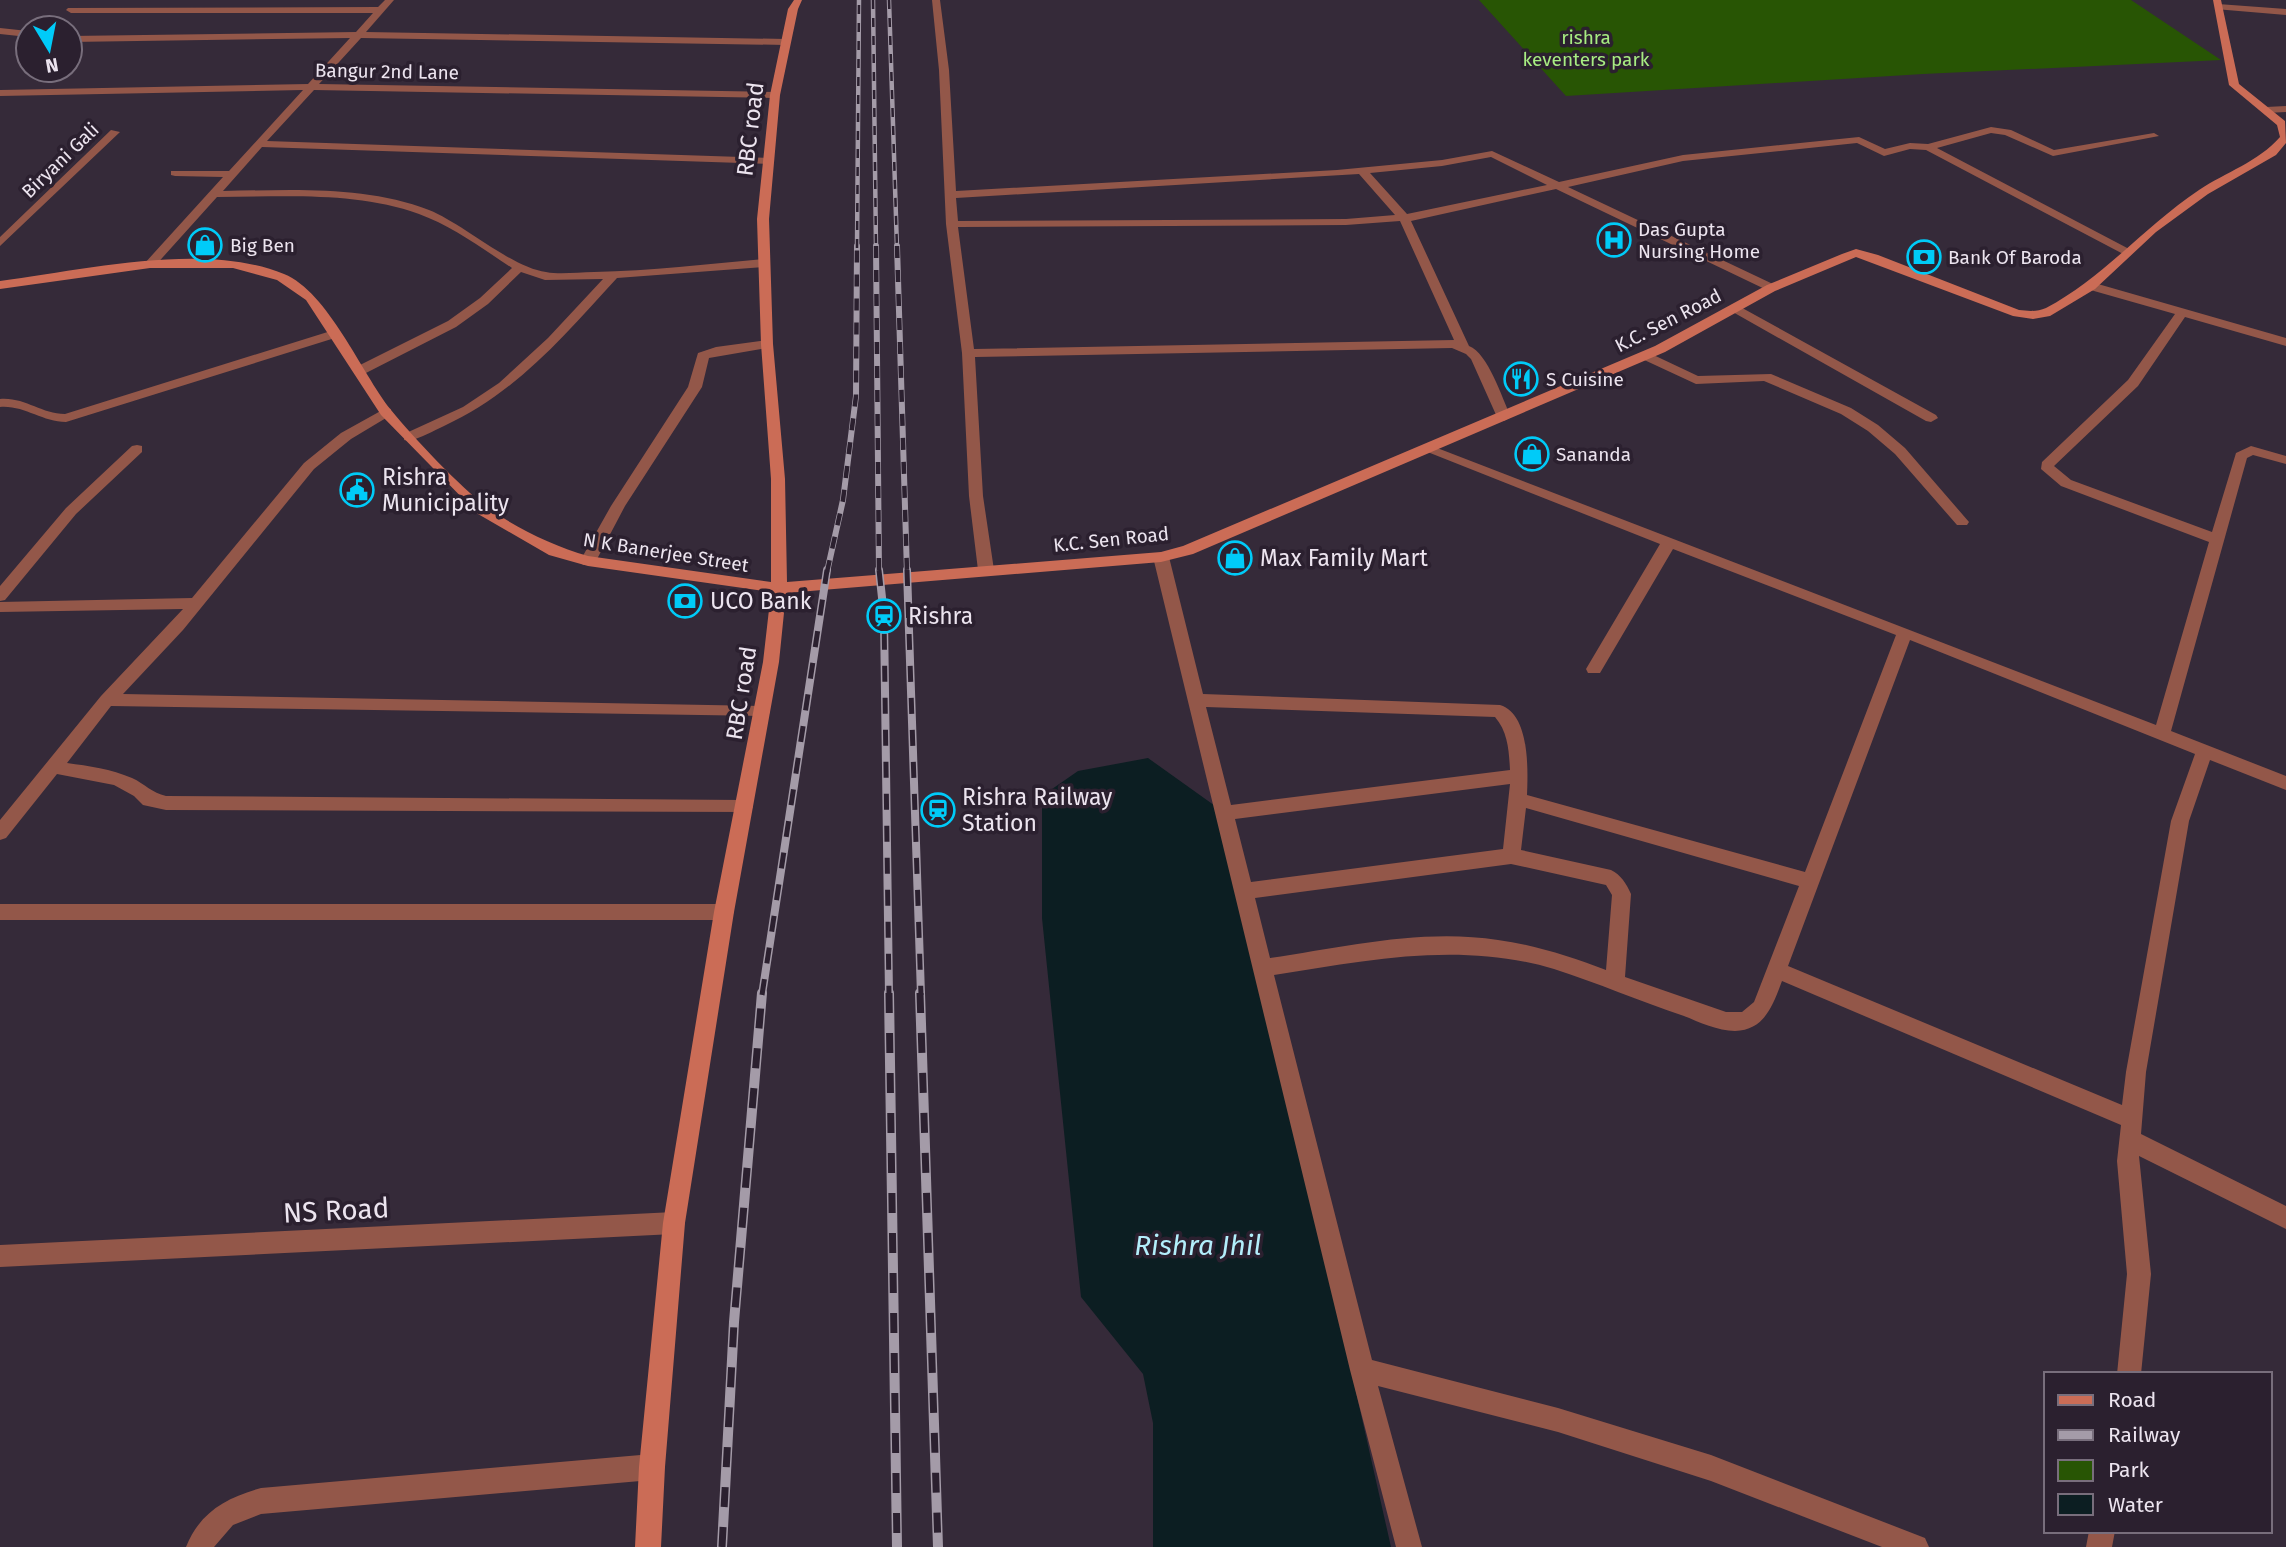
<svg xmlns="http://www.w3.org/2000/svg" width="2286" height="1547" font-family="'Fira Sans',sans-serif">
<style>
.green{fill:#285504}
.water{fill:#0c1e22}
.lines{fill:none;stroke-linecap:round;stroke-linejoin:round}
.lane{fill:#935749;fill-rule:evenodd}
.street{fill:#935749;fill-rule:evenodd}
.secondary{fill:#cb6c56;fill-rule:evenodd}
.rail-far3-casing{stroke:#a49ba8;stroke-width:4.5}
.rail-far2-casing{stroke:#a49ba8;stroke-width:6}
.rail-far1-casing{stroke:#a49ba8;stroke-width:8}
.rail-casing{stroke:#a49ba8;stroke-width:10}
.rail-far3{stroke:#2b202f;stroke-width:2.5;stroke-dasharray:9;stroke-linecap:butt}
.rail-far2{stroke:#2b202f;stroke-width:4.5;stroke-dasharray:12;stroke-linecap:butt}
.rail-far1{stroke:#2b202f;stroke-width:5;stroke-dasharray:16;stroke-linecap:butt}
.rail{stroke:#2b202f;stroke-width:7;stroke-dasharray:20;stroke-linecap:butt}
.labels{text-anchor:middle;stroke-width:7;stroke-linejoin:round;paint-order:stroke}
.far-park-label{font-size:19px;fill:#a7ec82;stroke:#2b202f}
.far-street-label{font-size:19px;fill:#ece4ef;stroke:#2b202f}
.far-poi-label{font-size:19px;fill:#ece4ef;stroke:#2b202f;text-anchor:start}
.street-label{font-size:23px;fill:#ece4ef;stroke:#2b202f}
.poi-label{font-size:23px;fill:#ece4ef;stroke:#2b202f;text-anchor:start}
.near-street-label{font-size:28px;fill:#ece4ef;stroke:#2b202f}
.near-water-label{font-size:28px;font-style:italic;fill:#b3eefb;stroke:#2b202f}
</style>
<rect width="100%" height="100%" fill="#352a39"/>
<!-- green -->
<path class="green" d="M1479 0H2131L2221 60 1923 74 1566 96Z"/>
<!-- water -->
<path class="water" d="M1148 758 1225 813 1391 1547H1153V1423L1143 1374 1081 1297 1042 918V796L1078 771Z"/>
<g class="lines">
<!-- lane -->
<path class="lane" d="M1645 351 1698 376 1771 374 1851 408 1878 425 1905 448 1969 522 1967 525H1957L1895 454 1868 431 1841 414 1764 381 1696 384 1640 358 1639 355Z"/>
<!-- street -->
<path class="street" d="M385 0H394L366 32 786 39 791 42 786 45 361 38 319 84 775 92 780 95 775 98 314 90 267 141 768 158 773 161 768 164 262 147 223 191C290 190 365 185 429 210 464 224 512 268 546 272 561 275 578 272 594 272 651 271 707 264 764 259L770 263 764 267 617 278C564 336 516 393 444 426 433 431 421 438 409 441L404 440V434L463 407 499 383 548 338 603 279 545 280 521 272 488 304 456 327 364 374H354V368L448 321 480 298 512 268C483 249 452 226 419 214 355 191 283 197 217 197L154 267 144 264 223 177 175 176 171 175V171H229L303 90 0 96V90L308 84 350 38 70 42V36L356 32 373 13H71L66 10 68 8 378 7Z
M932 0H940L949 70 956 191 1337 170 1442 160 1492 151 1559 182 1683 155 1859 137 1885 149 1910 143 1928 144 1991 127 2011 130 2054 150 2154 133 2159 136 2053 156 2005 135 1991 133 1937 148 2131 250 2133 252 2127 256 1926 150 1910 149 1884 156 1857 143 1683 161 1568 187 1775 285 1777 288 1771 292 1556 189 1411 221 1469 346C1488 353 1502 398 1511 417L1504 421 1497 417 1471 359 1466 354 1452 348 975 357 983 496 994 570 986 575 978 570 969 496 962 353 946 224 939 70ZM1491 157 1547 185 1407 214 1370 173 1442 166ZM1359 174 1395 215 1346 219 958 221 956 198ZM1400 221 1454 340 974 349 958 227 1346 225Z
M2218 4 2286 9V15L2215 9V5Z
M0 28 28 31V37L0 34Z
M2286 106V112L2266 113 2261 110 2266 107Z
M111 130 120 132 0 246V237Z
M2091 282 2286 338V346L2185 317 2138 386 2054 466 2071 480 2212 532 2236 453 2251 446 2286 456V464L2253 455 2247 458 2171 731 2286 776V790L2210 760 2189 821 2146 1072 2141 1134 2286 1206V1229L2139 1156 2151 1274 2141 1374H2117L2127 1274 2117 1161 2121 1125 1782 981C1773 1005 1765 1030 1735 1031 1718 1031 1699 1022 1684 1016 1639 1001 1598 983 1554 969 1460 941 1368 960 1274 975L1372 1360 1558 1408 1711 1455 1925 1538 1929 1547H1882L1711 1481 1558 1432 1378 1386 1422 1547H1396L1350 1370 1153 557 1161 552 1169 557 1203 694 1500 705C1530 714 1528 770 1527 795L1805 872 1896 635 1673 549 1600 673H1588L1586 669 1660 544 1420 449 1422 446H1432L2156 725 2209 542 2061 486 2041 469 2042 462 2128 380 2175 314 2087 289 2085 286ZM1910 640 2195 754 2171 821 2126 1072 2122 1105 1788 966ZM1206 707 1495 717C1508 732 1509 751 1510 770L1231 805ZM1510 784 1503 849 1251 882 1235 819ZM1526 808 1799 886 1754 1002 1742 1012H1726L1625 977 1631 894C1626 883 1621 875 1611 870L1521 850ZM1511 864 1606 885 1612 895 1606 970C1571 957 1535 945 1498 940 1423 928 1344 947 1270 958L1255 898Z
M1735 304 1936 415 1938 418 1931 422 1926 421 1731 311V305Z
M334 330 340 334 338 337 66 422C42 422 24 405 0 407V399C25 397 41 414 65 414Z
M767 340 772 341V347L709 358 702 387 625 506 596 561 593 565H583L580 561 611 506 688 387 698 353 716 347Z
M386 408 391 409V415L351 439 314 469 183 630 123 694 762 706 770 712 768 716 111 706 67 763C89 766 111 769 132 778 145 784 152 793 166 796L744 800 750 802 753 807 750 812 166 810 143 805 134 796 114 785 57 774 6 838 0 840V820L101 696 183 609 0 612V602L192 598 304 463 341 433Z
M137 445 142 446V452L76 514 5 600 0 601V586L66 508 132 446Z
M0 904H724L731 906 734 912 731 918 724 920H0Z
M674 1212 682 1215 685 1223 682 1231 674 1234 0 1267V1245Z
M652 1454 661 1458 665 1467 661 1476 652 1480 261 1514 233 1525 214 1547H186C200 1512 226 1498 261 1488Z
M2089 1531H2115L2112 1547H2086Z"/>
<!-- secondary -->
<path class="secondary" d="M794 0H802L798 9 780 95 769 219 773 344 785 479 787 582 1161 552 1183 546 1655 346 1767 285 1842 254 1856 249 1878 255 2019 310C2028 311 2037 312 2046 308 2103 278 2145 226 2199 190 2226 172 2258 162 2280 137L2277 125 2229 85 2213 0H2221L2239 84 2285 121 2286 143 2276 155 2208 194 2156 232 2095 289 2050 316 2033 319 2013 316 1856 257 1775 291 1665 352 1193 554 1161 562 786 593 779 662 734 912 685 1223 665 1467 661 1547H635L639 1467 663 1223 714 912 763 662 771 592 588 566 549 555 478 514 381 415 306 300 277 280 233 268H150L0 289V281C84 270 204 241 284 274 328 292 361 372 391 410 414 438 460 487 488 508 518 529 554 546 588 556L771 582V479L761 344 757 219 770 95 788 9Z"/>
<defs>
<path id="rail-far3" d="M873 0 876 248
M889 0 897 248
M857 248 859 0"/>
<path id="rail-far2" d="M876 246 879 572
M897 246 907 572
M827 572 843 500 856 396 857 246"/>
<path id="rail-far1" d="M879 570 884 616 889 995
M907 570 921 995
M762 995 827 570"/>
<path id="rail" d="M889 993 897 1547
M920 993 938 1547
M722 1547 734 1322 762 993"/>
</defs>
<!-- rail-far3 casing -->
<use href="#rail-far3" class="rail-far3-casing"/>
<!-- rail-far2 casing -->
<use href="#rail-far2" class="rail-far2-casing"/>
<!-- rail-far1 casing -->
<use href="#rail-far1" class="rail-far1-casing"/>
<!-- rail casing -->
<use href="#rail" class="rail-casing"/>
<!-- rail-far3 -->
<use href="#rail-far3" class="rail-far3"/>
<!-- rail-far2 -->
<use href="#rail-far2" class="rail-far2"/>
<!-- rail-far1 -->
<use href="#rail-far1" class="rail-far1"/>
<!-- rail -->
<use href="#rail" class="rail"/>
</g>
<!-- icons -->
<defs>
<symbol id="hospital-ring" viewBox="-11 -11 22 22"><circle r="9.5" fill="#2b202f" stroke="#00cbf8" stroke-width="1.5"/><path d="M-5-5h3v3.5h4V-5h3V5h-3V1.5h-4V5h-3Z" fill="#00cbf8"/></symbol>
<symbol id="shop-ring" viewBox="-11 -11 22 22"><circle r="9.5" fill="#2b202f" stroke="#00cbf8" stroke-width="1.5"/><path d="M-5-2.5h2.3a2.7 3.5 0 0 1 5.4 0H5L5.5 6h-11ZM-1.5-2.5h3a1.5 2.3 0 0 0-3 0Z" fill="#00cbf8"/></symbol>
<symbol id="bank-ring" viewBox="-11 -11 22 22"><circle r="9.5" fill="#2b202f" stroke="#00cbf8" stroke-width="1.5"/><path d="M-6-4H6V4H-6ZM0-2.3a2.3 2.3 0 1 0 0 4.6a2.3 2.3 0 1 0 0-4.6Z" fill="#00cbf8"/></symbol>
<symbol id="restaurant-ring" viewBox="-11 -11 22 22"><circle r="9.5" fill="#2b202f" stroke="#00cbf8" stroke-width="1.5"/><path d="M-5-6h1v4h1v-4h1v4h1v-4h1v5L-1.5 .5V6h-2V.5L-5-1ZM5-6V6H3V1.5H1.5Q1.5-4 5-6Z" fill="#00cbf8"/></symbol>
<symbol id="civic-ring" viewBox="-11 -11 22 22"><circle r="9.5" fill="#2b202f" stroke="#00cbf8" stroke-width="1.5"/><path d="M-.6-6.5H3V-4.5H.6V-3L4-1V1h2V6H-6V1h2V-1L-.6-3ZM-1.2 2.5V6h2.4V2.5Z" fill="#00cbf8"/></symbol>
<symbol id="station-ring" viewBox="-11 -11 22 22"><circle r="9.5" fill="#2b202f" stroke="#00cbf8" stroke-width="1.5"/><path d="M-3-6H3Q5-6 5-4V2Q5 4 3 4L4.5 6H3L1.5 4h-3L-3 6H-4.5L-3 4Q-5 4-5 2V-4Q-5-6-3-6ZM-3.5-4v3h7v-3ZM-3.5 1v1.5H-2V1ZM2 1v1.5H3.5V1Z" fill="#00cbf8"/></symbol>
</defs>
<g fill-rule="evenodd">
<use href="#hospital-ring" x="1595" y="221" width="38" height="38"/>
<use href="#shop-ring" x="186" y="226" width="38" height="38"/>
<use href="#bank-ring" x="1905" y="238" width="38" height="38"/>
<use href="#restaurant-ring" x="1502" y="360" width="38" height="38"/>
<use href="#shop-ring" x="1513" y="435" width="38" height="38"/>
<use href="#civic-ring" x="338" y="471" width="38" height="38"/>
<use href="#shop-ring" x="1216" y="539" width="38" height="38"/>
<use href="#bank-ring" x="666" y="582" width="38" height="38"/>
<use href="#station-ring" x="865" y="597" width="38" height="38"/>
<use href="#station-ring" x="919" y="791" width="38" height="38"/>
</g>
<g class="labels">
<!-- far-park labels -->
<g class="far-park-label">
<text x="1586" y="44">rishra<tspan x="1586" dy="22">keventers park</tspan></text>
</g>
<!-- far-street labels -->
<g class="far-street-label">
<text transform="translate(387 71) rotate(1)" y="7">Bangur 2nd Lane</text>
<text transform="translate(60 160) rotate(-44)" y="7">Biryani Gali</text>
<text transform="translate(1668 320) rotate(-27)" y="7">K.C. Sen Road</text>
<text transform="translate(1111 539) rotate(-6)" y="7">K.C. Sen Road</text>
<text transform="translate(666 552) rotate(9)" y="7">N K Banerjee Street</text>
</g>
<!-- far-poi labels -->
<g class="far-poi-label">
<text x="1638" y="236">Das Gupta<tspan x="1638" dy="22">Nursing Home</tspan></text>
<text x="230" y="252">Big Ben</text>
<text x="1948" y="264">Bank Of Baroda</text>
<text x="1546" y="386">S Cuisine</text>
<text x="1556" y="461">Sananda</text>
</g>
<!-- street labels -->
<g class="street-label">
<text transform="translate(750 129) rotate(-83)" y="8">RBC road</text>
<text transform="translate(741 693) rotate(-81)" y="8">RBC road</text>
</g>
<!-- poi labels -->
<g class="poi-label">
<text x="382" y="485">Rishra<tspan x="382" dy="26">Municipality</tspan></text>
<text x="1260" y="566">Max Family Mart</text>
<text x="710" y="609">UCO Bank</text>
<text x="908" y="624">Rishra</text>
<text x="962" y="805">Rishra Railway<tspan x="962" dy="26">Station</tspan></text>
</g>
<!-- near-street labels -->
<g class="near-street-label">
<text transform="translate(336 1210) rotate(-3)" y="10">NS Road</text>
</g>
<!-- near-water labels -->
<g class="near-water-label">
<text x="1198" y="1255">Rishra Jhil</text>
</g>
</g>
<!-- legend -->
<rect x="2044" y="1372" width="228" height="161" fill="#2b202f" stroke="#786e7c" stroke-width="2"/>
<rect x="2058" y="1395" width="35" height="10" fill="#cb6c56" stroke="#786e7c" stroke-width="2"/>
<text x="2108" y="1407" font-size="21" fill="#ece4ef">Road</text>
<rect x="2058" y="1430" width="35" height="10" fill="#a49ba8" stroke="#786e7c" stroke-width="2"/>
<text x="2108" y="1442" font-size="21" fill="#ece4ef">Railway</text>
<rect x="2058" y="1460" width="35" height="21" fill="#285504" stroke="#786e7c" stroke-width="2"/>
<text x="2108" y="1477" font-size="21" fill="#ece4ef">Park</text>
<rect x="2058" y="1494" width="35" height="21" fill="#0c1e22" stroke="#786e7c" stroke-width="2"/>
<text x="2108" y="1512" font-size="21" fill="#ece4ef">Water</text>
<!-- north arrow -->
<g transform="translate(49 49) rotate(170)"><circle r="33" fill="#2b202f" stroke="#786e7c" stroke-width="2"/>
<path d="M0-5L12 26L0 18L-12 26Z" fill="#00cbf8"/>
<text y="-10" font-size="19" font-weight="bold" text-anchor="middle" fill="#ece4ef">N</text>
</g>
</svg>
